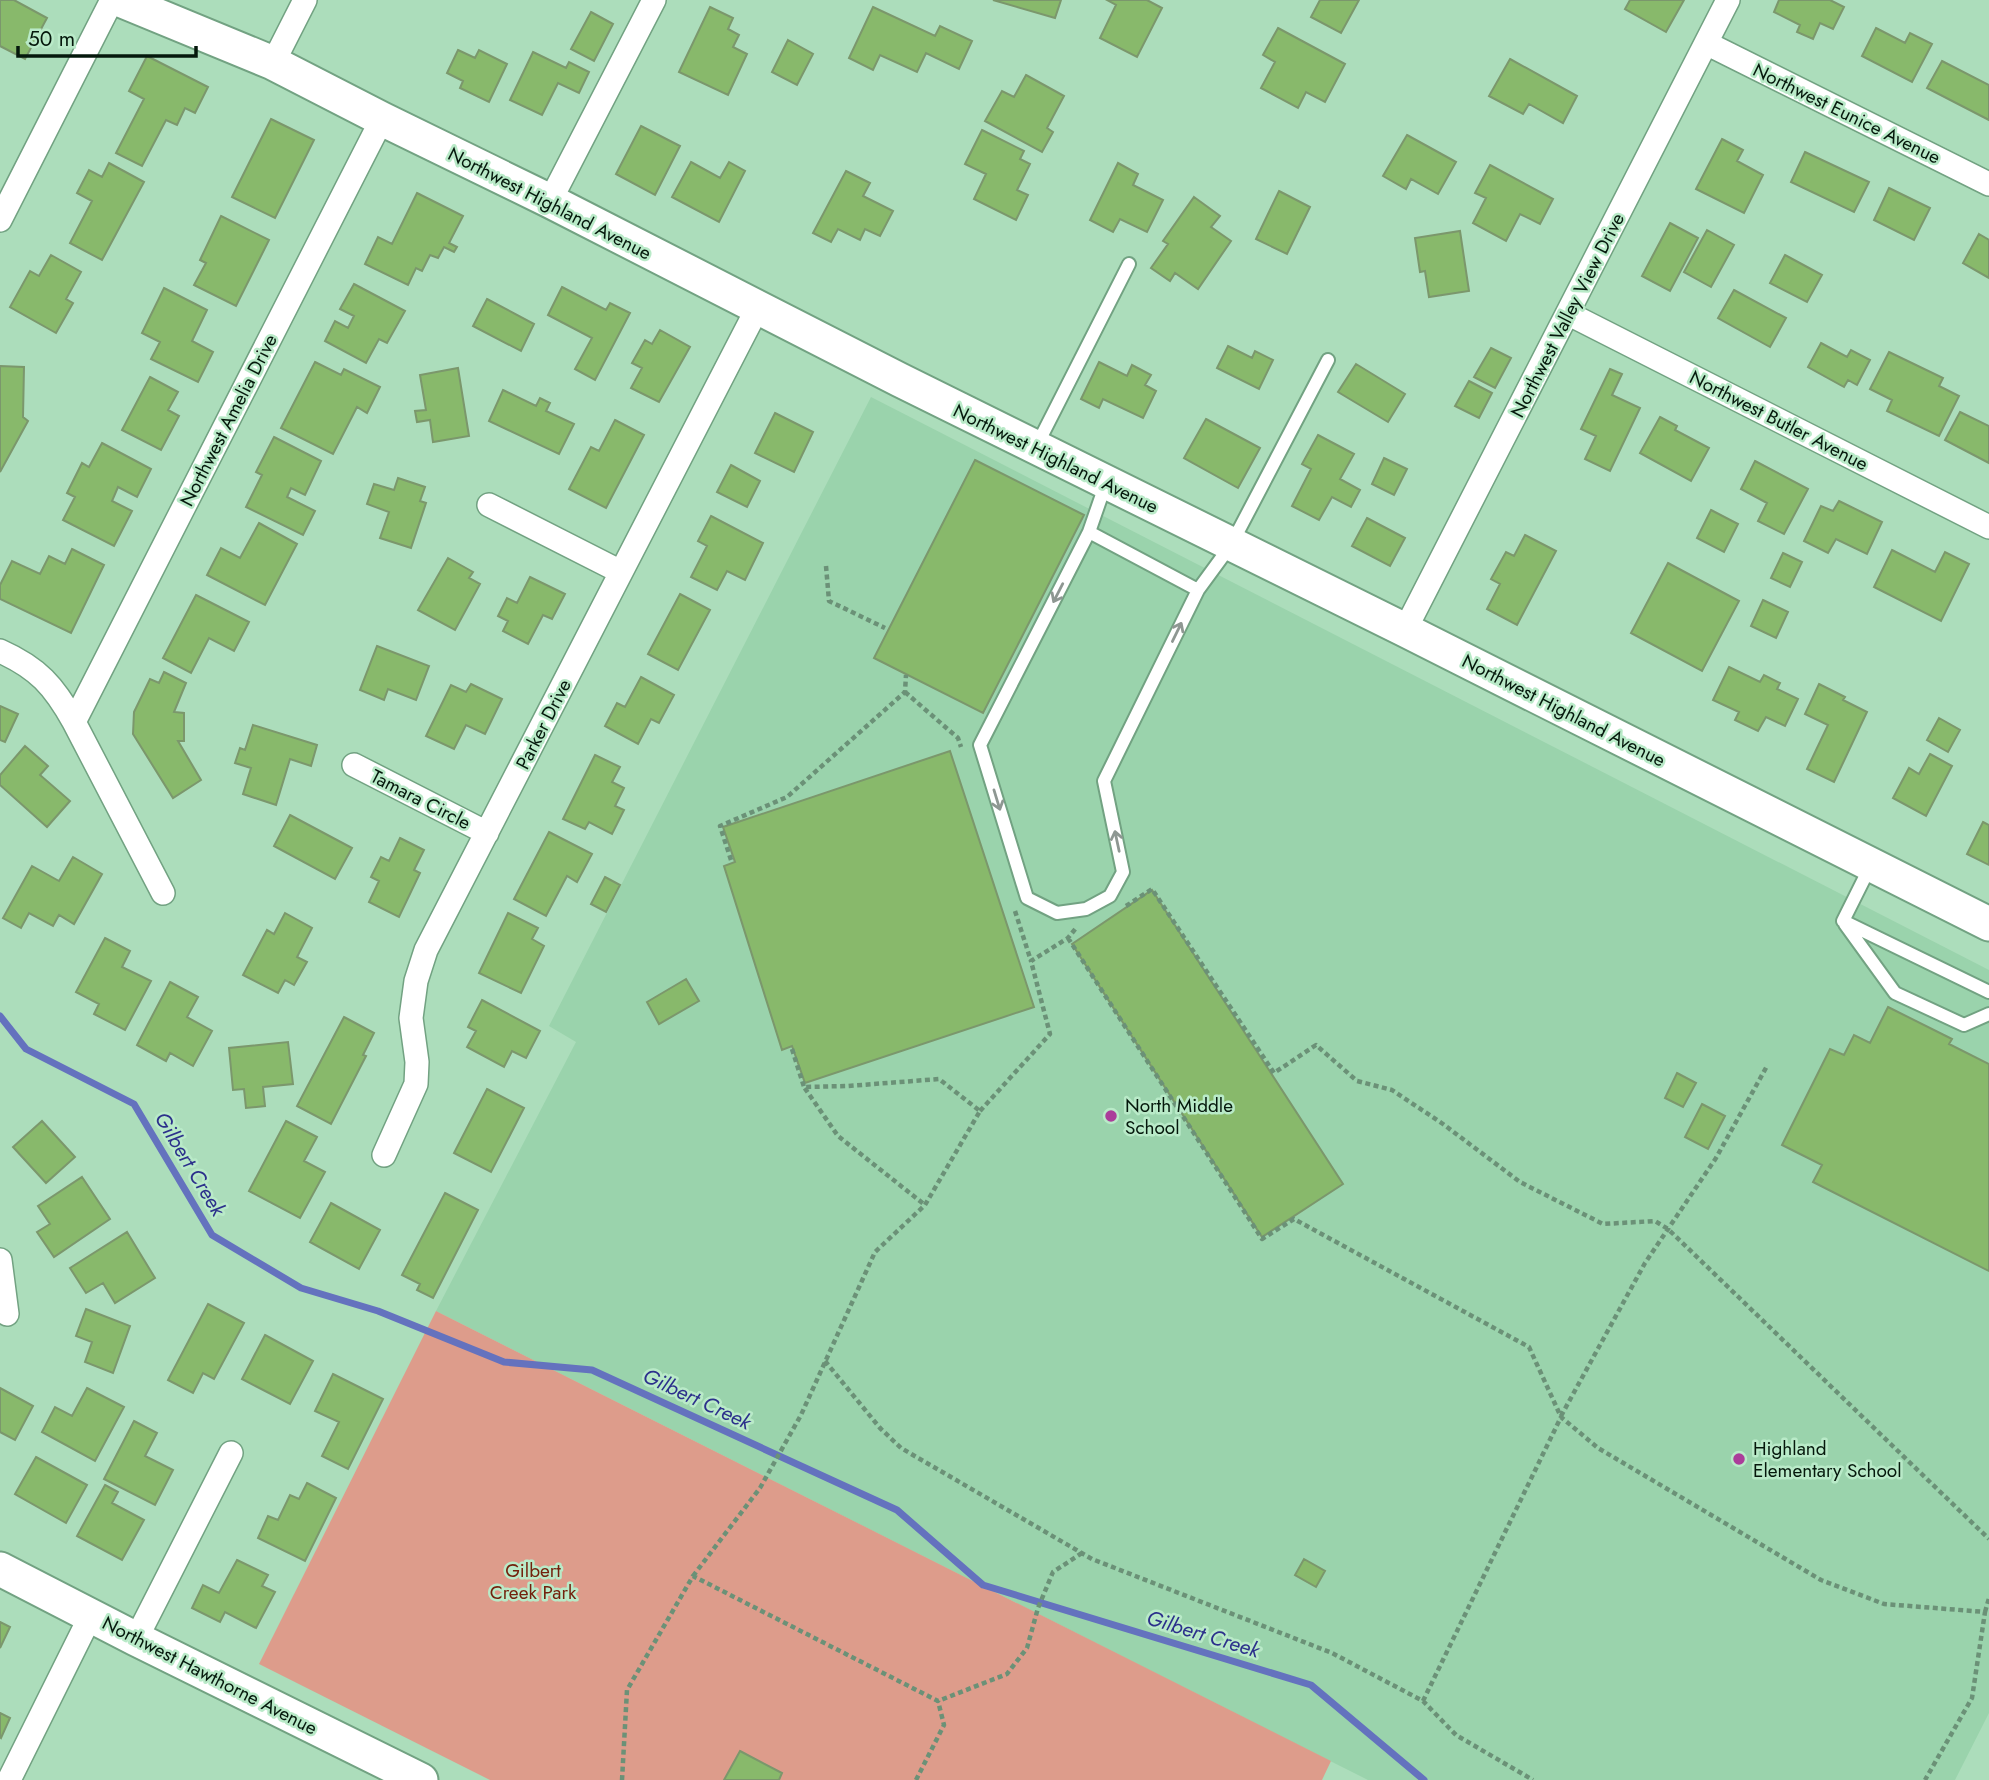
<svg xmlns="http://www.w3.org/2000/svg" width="1989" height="1780" font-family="Jost,sans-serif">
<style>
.built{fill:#9ad3ac}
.green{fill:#dd9c8b}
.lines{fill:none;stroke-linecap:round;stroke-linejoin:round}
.stream{stroke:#6472be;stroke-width:7}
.building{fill:#88b96b;stroke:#7b976c;stroke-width:2}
.lane-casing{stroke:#72a282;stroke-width:16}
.street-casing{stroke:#72a282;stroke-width:26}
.secondary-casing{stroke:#72a282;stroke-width:37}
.path{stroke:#6b9177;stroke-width:4.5;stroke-dasharray:5 3.5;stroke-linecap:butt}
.lane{stroke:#fff;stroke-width:12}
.street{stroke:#fff;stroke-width:23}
.secondary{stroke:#fff;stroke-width:33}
.oneway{stroke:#8e9792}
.poi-dot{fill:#ab3d9a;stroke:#b9eac8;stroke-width:2.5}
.labels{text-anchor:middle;stroke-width:5;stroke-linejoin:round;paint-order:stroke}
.street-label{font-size:19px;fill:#05180c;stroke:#b9eac8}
.poi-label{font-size:19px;fill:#05180c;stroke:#b9eac8;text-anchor:start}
.park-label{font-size:19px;fill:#73210d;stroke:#b9eac8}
.water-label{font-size:21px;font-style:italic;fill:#2c308b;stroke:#b9eac8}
</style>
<rect width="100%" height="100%" fill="#acddbb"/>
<!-- built -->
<path class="built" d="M871 397 1989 970V1713L1955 1780H1368L436 1311 576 1042 549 1026Z"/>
<!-- green -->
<path class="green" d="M436 1311 1331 1761 1322 1780H490L259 1664Z"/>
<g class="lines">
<!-- stream -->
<path class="stream" d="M0 1016 26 1049 134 1104 212 1235 301 1288 378 1311 504 1362 592 1370 897 1510 983 1585 1311 1685 1424 1780"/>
</g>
<!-- building -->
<path class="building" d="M0 0H14L47 18 25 59 0 46Z
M993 0H1061L1055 18Z
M1107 0H1147L1162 8 1137 57 1100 38 1116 5Z
M1320 0H1359L1341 33 1311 17Z
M1630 0H1684L1666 32 1625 9Z
M1779 0H1830L1844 7 1833 29 1820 23 1813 39 1797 32 1800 25 1774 12Z
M710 7 733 18 728 29 739 35 733 47 747 54 728 95 679 72Z
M873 7 935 36 940 26 972 41 959 69 926 53 917 72 880 55 873 70 849 58Z
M591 12 613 24 594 61 571 49Z
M1278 28 1345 64 1325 102 1306 92 1298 108 1261 88 1275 62 1263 55Z
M1876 28 1905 43 1910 33 1932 44 1912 82 1862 56Z
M788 40 813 54 797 85 772 72Z
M458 50 475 58 479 50 507 64 489 102 460 88 463 81 447 73Z
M533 52 566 68 569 62 589 72 579 93 558 83 542 115 510 100Z
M147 56 208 87 195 113 185 108 177 125 166 120 142 166 116 153 144 99 129 91Z
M1510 59 1577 96 1563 123 1529 104 1523 114 1489 96Z
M1942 61 1989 85V120L1927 88Z
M1026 75 1064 96 1047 128 1053 132 1042 152 985 121 1002 91 1014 97Z
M271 119 314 140 275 218 232 197Z
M641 126 680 146 655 195 616 174Z
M982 130 1024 151 1020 159 1030 164 1017 190 1028 195 1016 220 974 199 986 174 965 164Z
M1407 135 1456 162 1438 194 1411 179 1406 189 1383 176Z
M1722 139 1743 150 1737 161 1763 175 1744 213 1696 189Z
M1805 152 1869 182 1854 212 1791 182Z
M691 162 720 178 729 162 745 171 719 222 672 197Z
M109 163 144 182 102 260 70 243 92 201 77 193 89 170 102 177Z
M1118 163 1138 174 1133 185 1163 200 1147 232 1120 219 1113 232 1090 220Z
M1490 165 1553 199 1540 224 1520 214 1506 241 1473 223 1486 198 1475 193Z
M846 171 870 183 863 196 893 211 880 236 865 229 860 240 838 229 831 242 813 233Z
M1889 188 1930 208 1914 240 1874 220Z
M1279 191 1310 207 1287 254 1256 239Z
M417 193 463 216 449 243 457 247 454 252 444 247 438 258 430 255 422 271 416 268 408 285 365 264 378 237 392 244Z
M1194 197 1220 216 1211 227 1231 241 1198 289 1175 273 1170 281 1151 268 1168 244 1163 241Z
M221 216 269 240 236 306 194 285 206 263 200 260Z
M1670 223 1698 238 1670 291 1642 276Z
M1707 230 1734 245 1711 287 1684 272Z
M1460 231 1469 291 1429 297 1425 271 1420 272 1415 238Z
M1979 234 1989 240V278L1963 263Z
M51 255 81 272 66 299 73 303 56 333 10 307 30 271 39 276Z
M1785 255 1822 275 1807 302 1770 283Z
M354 284 405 311 387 343 379 339 366 363 325 341 335 321 348 328 354 316 340 309Z
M562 287 606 310 610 303 630 313 595 380 575 369 592 338 548 315Z
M164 288 207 310 192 341 213 352 198 382 151 359 160 342 142 333Z
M1734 290 1786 318 1770 347 1718 318Z
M487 299 534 324 521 351 473 326Z
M660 330 690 347 659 402 631 388 642 368 632 363 645 340 652 344Z
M1821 343 1847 357 1851 350 1870 360 1857 385 1848 380 1844 387 1808 367Z
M1228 346 1252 358 1255 351 1273 360 1259 389 1217 368Z
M1491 348 1511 358 1495 388 1474 377Z
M1889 352 1943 378 1939 386 1959 396 1939 436 1887 411 1892 400 1870 389Z
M315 362 341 375 344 369 380 387 367 413 357 407 333 454 281 428Z
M1099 362 1127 376 1132 365 1151 375 1145 385 1156 391 1143 418 1103 399 1099 408 1081 399Z
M1356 364 1405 394 1388 422 1338 392Z
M0 366 24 367 23 417 28 421 0 472Z
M458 368 469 436 433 442 430 420 417 422 415 411 426 410 420 375Z
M1610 369 1622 374 1612 395 1640 408 1610 471 1585 459 1596 436 1581 429Z
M150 377 178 392 168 410 179 416 161 450 122 430Z
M1469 381 1492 393 1479 418 1455 406Z
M503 390 536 406 540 398 550 403 546 411 574 424 559 454 489 421Z
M1960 412 1989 426V463L1945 440Z
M775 413 813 432 794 472 755 453Z
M1660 417 1677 426 1675 430 1709 448 1691 481 1640 453Z
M1206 419 1260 448 1238 488 1184 458Z
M615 420 644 435 606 508 569 489 591 447 599 451Z
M1318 435 1354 454 1340 479 1360 490 1351 507 1332 497 1319 520 1292 506 1311 469 1302 464Z
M274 437 321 461 305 495 291 488 287 497 315 511 303 535 246 507 262 475 256 472Z
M102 443 151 469 137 497 118 487 112 501 132 511 114 546 63 520 75 497 67 493 82 463 89 467Z
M1384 458 1407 469 1394 495 1372 484Z
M975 460 1084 515 983 713 874 658Z
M1755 461 1808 489 1784 534 1758 521 1767 503 1741 489Z
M731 465 760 481 747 507 717 492Z
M398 478 425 487 420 501 426 503 411 548 380 538 389 512 367 504 374 484 394 490Z
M1839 501 1882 522 1867 554 1836 539 1828 553 1804 541 1821 506 1833 511Z
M1711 510 1738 524 1724 552 1697 538Z
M711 516 763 543 745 580 727 571 717 590 691 577 707 546 698 541Z
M1367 518 1405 538 1390 566 1352 546Z
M259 523 297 544 265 605 207 575 221 548 240 558Z
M1525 535 1556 551 1517 625 1487 609 1500 584 1491 579 1506 552 1514 556Z
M72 549 104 565 71 633 0 599V585L12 561 40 574 49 556 65 564Z
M1892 550 1935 572 1945 552 1969 564 1941 621 1874 587Z
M1783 553 1802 562 1790 587 1771 578Z
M448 558 473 572 469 578 480 584 455 630 418 610Z
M1668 563 1739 601 1702 671 1631 633Z
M530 577 565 594 552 619 543 615 528 644 503 631 508 621 498 616 507 598 517 603Z
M680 594 710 610 678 670 648 654Z
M196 595 249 622 234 651 209 638 191 673 163 658Z
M1763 600 1788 612 1776 638 1751 626Z
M377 646 429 666 416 700 388 689 384 700 360 690Z
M1729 667 1760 682 1764 675 1780 683 1777 689 1798 699 1785 726 1766 717 1758 731 1735 720 1739 712 1713 700Z
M164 672 186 683 174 712 184 713V741H178L201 780 173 798 133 734 134 712 150 679 159 683Z
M641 677 674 695 659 723 651 719 638 744 605 726 617 703 625 707Z
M471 684 502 699 485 734 466 725 454 749 426 736 451 685 466 692Z
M1819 684 1845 697 1843 700 1867 712 1834 782 1807 769 1828 725 1805 714Z
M0 706 18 714 5 742 0 740Z
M1939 718 1960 730 1948 752 1927 740Z
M253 725 317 745 311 766 290 759 276 805 243 794 251 768 235 763 240 748 245 750Z
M25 746 48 766 40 775 70 801 47 827 0 785V775Z
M950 751 1034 1007 805 1083 792 1046 782 1050 724 866 735 862 723 827Z
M1930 754 1952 766 1926 816 1893 798 1909 768 1919 774Z
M595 755 620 767 612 782 624 788 615 806 624 810 612 834 589 822 585 829 563 819Z
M290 815 352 848 335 879 274 846Z
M1983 822 1989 825V865L1967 854Z
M549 832 592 854 577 882 567 876 546 916 514 899Z
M400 838 424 850 414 870 420 873 399 917 369 902 379 881 371 877 381 857 389 861Z
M73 857 102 874 74 924 59 915 53 926 29 913 21 928 3 918 32 866 59 881Z
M605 877 620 885 606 912 591 904Z
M1152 890 1343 1184 1262 1237 1072 944Z
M285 913 312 928 297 957 307 962 294 985 285 980 278 993 243 975 267 930 274 934Z
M508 913 538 928 532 939 544 946 521 993 479 973Z
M105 938 130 951 122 967 151 981 125 1030 94 1014 99 1004 76 992Z
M686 979 699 1001 659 1024 647 1002Z
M170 982 198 997 187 1017 212 1031 193 1066 170 1053 166 1061 137 1045Z
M482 1000 540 1031 526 1058 512 1051 504 1067 467 1047 476 1031 468 1027Z
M1888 1007 1952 1039 1949 1044 1989 1064V1271L1813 1182 1822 1165 1782 1145 1830 1049 1844 1055 1854 1035 1870 1043Z
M344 1017 374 1033 363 1055 366 1056 331 1124 297 1106Z
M288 1042 293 1084 263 1087 265 1106 246 1108 244 1089 233 1090 229 1048Z
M1677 1073 1696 1083 1683 1107 1665 1098Z
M487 1089 524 1108 491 1172 454 1153Z
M1702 1104 1725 1116 1708 1149 1685 1137Z
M42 1121 75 1157 46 1183 13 1147Z
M286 1121 317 1137 304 1161 325 1172 300 1218 249 1191Z
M82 1177 110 1219 54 1257 37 1232 50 1224 38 1206Z
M445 1193 478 1210 433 1298 417 1290 420 1284 402 1275Z
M331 1203 380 1230 359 1269 310 1242Z
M127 1232 155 1278 115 1303 103 1283 86 1293 70 1268Z
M208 1304 244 1323 214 1379 203 1373 193 1393 168 1380Z
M86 1309 130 1326 113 1373 85 1362 92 1342 76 1336Z
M265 1335 313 1361 290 1404 242 1379Z
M333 1374 383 1399 348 1469 322 1456 339 1422 315 1411Z
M0 1388 33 1406 15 1440 0 1432Z
M87 1388 124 1407 95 1461 42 1432 55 1407 72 1416Z
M134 1421 157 1433 145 1456 173 1470 155 1505 104 1479Z
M36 1457 87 1485 66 1523 15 1494Z
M307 1483 336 1498 305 1561 258 1538 268 1516 278 1520 290 1495 299 1499Z
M105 1485 118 1492 112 1503 144 1520 122 1560 77 1536Z
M1304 1559 1325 1571 1316 1587 1295 1575Z
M237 1560 268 1575 262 1586 275 1592 256 1628 225 1612 220 1622 192 1608 203 1585 219 1593Z
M0 1622 10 1627 0 1648Z
M0 1713 10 1718 1 1738 0 1737Z
M740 1751 782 1773 779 1780H724Z"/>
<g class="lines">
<defs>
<path id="lane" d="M1037 445 1129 264
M1106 483 1089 532 1198 590 1231 545 1328 360
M1089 532 980 745 1027 898 1057 913 1086 909 1110 896 1123 872 1104 781 1198 590
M1871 865 1843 921 1989 992
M1845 924 1895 993 1964 1025 1989 1014"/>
<path id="street" d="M1706 43 1989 184
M273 63 305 0
M550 201 654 0
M0 220 112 0
M1569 314 1989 527
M489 505 621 572
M1405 630 1728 0
M0 651C38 668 54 686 74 722L163 893
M74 722 382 119
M354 765 487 833
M384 1155 416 1084 417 1062 411 1018 416 981 426 950 757 309
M0 1260 7 1314
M136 1639 231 1453
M9 1780 91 1615"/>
<path id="secondary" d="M120 0 273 63 382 119 550 201 900 380 1405 630 1989 924
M0 1569 136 1639 421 1780"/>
</defs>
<!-- lane casing -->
<use href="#lane" class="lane-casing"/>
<!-- street casing -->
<use href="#street" class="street-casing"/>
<!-- secondary casing -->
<use href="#secondary" class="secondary-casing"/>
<!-- path -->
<path class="path" d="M826 566 829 601 885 628
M905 692 958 738 961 747
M731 860 720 826 787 797 905 692 906 675
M1126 906 1152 889 1274 1073 1316 1045 1357 1081 1392 1090 1443 1124 1520 1182 1603 1224 1655 1221 1668 1229 1989 1539
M1015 911 1031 961
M1068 938 1262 1239 1294 1219 1529 1347 1561 1417
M792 1049 804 1087
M980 1111 1050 1034 1031 961 1068 938 1076 928
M825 1361 880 1428 901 1448 1092 1559 1332 1653 1423 1701 1456 1735 1533 1780
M1561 1416 1645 1263 1716 1158 1767 1066
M693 1576 760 1488 801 1415 875 1252 925 1205 980 1111 939 1079 848 1086 804 1087 838 1136 925 1205
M1985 1612 1989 1598
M1423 1701 1561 1417 1598 1448 1821 1580 1884 1604 1985 1612 1972 1698 1925 1780
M622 1780 627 1690 693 1576 938 1701 1007 1674 1027 1648 1038 1608 1053 1572 1082 1553
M916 1780 944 1725 938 1701"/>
<!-- lane -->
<use href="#lane" class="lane"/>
<!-- street -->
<use href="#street" class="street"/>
<!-- secondary -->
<use href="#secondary" class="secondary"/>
</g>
<!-- one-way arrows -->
<defs><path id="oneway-shaft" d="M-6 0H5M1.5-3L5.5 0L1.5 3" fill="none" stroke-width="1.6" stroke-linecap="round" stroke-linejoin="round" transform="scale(1.75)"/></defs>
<g class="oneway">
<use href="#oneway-shaft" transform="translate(1058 593) rotate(117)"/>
<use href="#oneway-shaft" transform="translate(1177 632) rotate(-64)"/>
<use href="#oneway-shaft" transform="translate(997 800) rotate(73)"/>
<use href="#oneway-shaft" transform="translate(1117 841) rotate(-102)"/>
</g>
<!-- markers -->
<g class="poi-dot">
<circle cx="1111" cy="1116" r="7"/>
<circle cx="1739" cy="1459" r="7"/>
</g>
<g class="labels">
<!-- street labels -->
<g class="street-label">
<text transform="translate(1847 113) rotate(26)" y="7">Northwest Eunice Avenue</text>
<text transform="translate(550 203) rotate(27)" y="7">Northwest Highland Avenue</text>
<text transform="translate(1567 315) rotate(-63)" y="7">Northwest Valley View Drive</text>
<text transform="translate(228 420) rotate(-63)" y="7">Northwest Amelia Drive</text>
<text transform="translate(1779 420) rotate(27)" y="7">Northwest Butler Avenue</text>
<text transform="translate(1056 458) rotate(26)" y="7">Northwest Highland Avenue</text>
<text transform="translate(1564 710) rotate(27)" y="7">Northwest Highland Avenue</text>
<text transform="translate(543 724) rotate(-63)" y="7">Parker Drive</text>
<text transform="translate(421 799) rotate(27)" y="7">Tamara Circle</text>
<text transform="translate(210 1675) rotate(27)" y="7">Northwest Hawthorne Avenue</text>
</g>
<!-- poi labels -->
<g class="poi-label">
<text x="1125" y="1112">North Middle<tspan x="1125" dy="22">School</tspan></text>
<text x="1753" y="1455">Highland<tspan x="1753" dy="22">Elementary School</tspan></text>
</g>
<!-- park labels -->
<g class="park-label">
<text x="533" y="1577">Gilbert<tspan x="533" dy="22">Creek Park</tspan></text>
</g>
<!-- water labels -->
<g class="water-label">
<text transform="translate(190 1164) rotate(59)" y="7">Gilbert Creek</text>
<text transform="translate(697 1399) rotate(25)" y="7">Gilbert Creek</text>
<text transform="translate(1203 1634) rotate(17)" y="7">Gilbert Creek</text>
</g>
</g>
<!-- scale -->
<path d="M18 46v10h178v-10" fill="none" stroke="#05180c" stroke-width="3.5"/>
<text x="28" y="46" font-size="21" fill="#05180c" stroke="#b9eac8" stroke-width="5" paint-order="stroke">50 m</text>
</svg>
